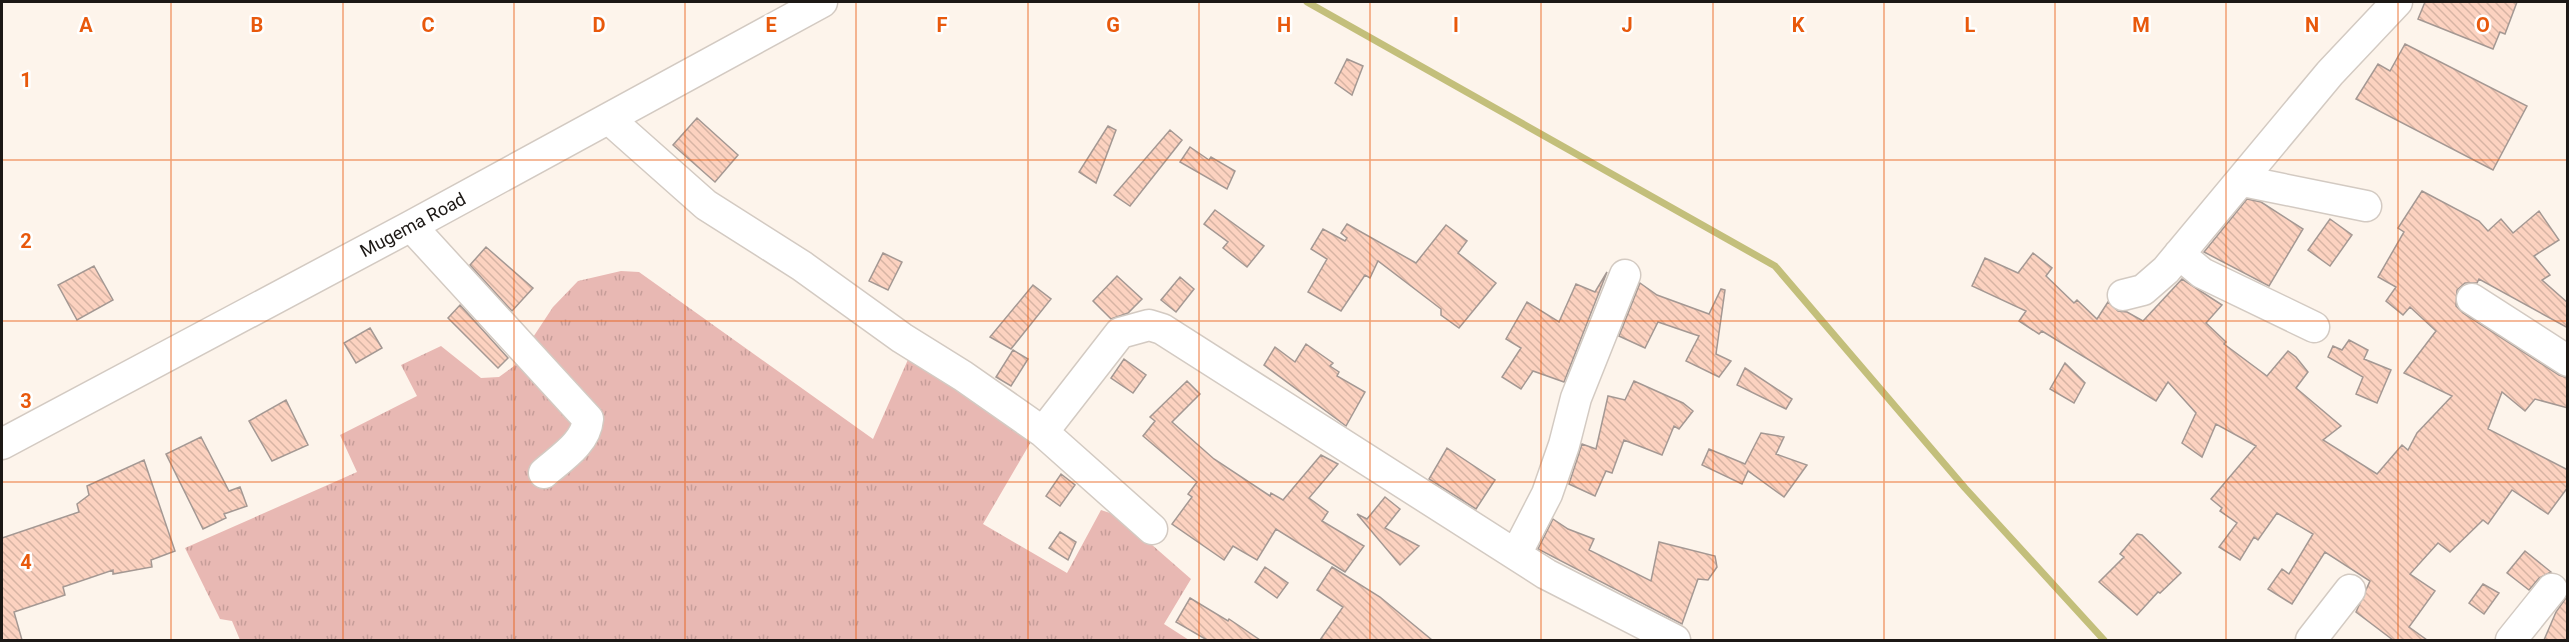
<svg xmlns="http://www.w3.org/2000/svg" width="2569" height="642" font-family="Roboto,sans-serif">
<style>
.grass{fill:url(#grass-tufts)}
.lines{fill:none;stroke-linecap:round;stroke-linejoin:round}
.stream{stroke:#c3bf7b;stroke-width:7}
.building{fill:url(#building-back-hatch);stroke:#a49893;stroke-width:1.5}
.minor-casing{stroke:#d3cac2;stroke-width:33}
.minor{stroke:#fff;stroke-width:30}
.grid{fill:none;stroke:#e8590c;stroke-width:1.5;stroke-opacity:0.55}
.labels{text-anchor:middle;stroke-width:5;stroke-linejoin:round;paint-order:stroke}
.street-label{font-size:18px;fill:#1c1815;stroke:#fff}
.grid-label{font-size:20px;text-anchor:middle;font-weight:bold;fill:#e8590c;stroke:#fff;stroke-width:5;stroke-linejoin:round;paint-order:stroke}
</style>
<defs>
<pattern id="grass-tufts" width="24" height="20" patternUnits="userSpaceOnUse" patternTransform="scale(1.5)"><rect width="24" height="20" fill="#e8b8b3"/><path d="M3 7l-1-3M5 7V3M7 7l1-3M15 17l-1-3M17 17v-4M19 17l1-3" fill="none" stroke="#c69d99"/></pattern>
<pattern id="building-back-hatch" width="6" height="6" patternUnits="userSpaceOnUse" patternTransform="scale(1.5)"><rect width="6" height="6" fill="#fcd2c0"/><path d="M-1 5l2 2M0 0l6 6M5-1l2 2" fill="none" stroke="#d7b4a4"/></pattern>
</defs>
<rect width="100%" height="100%" fill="#fdf4eb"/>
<!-- grass -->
<path class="grass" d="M621 271 639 272 873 439 910 355 1032 440 983 524 1067 573 1101 510 1119 516 1191 579 1164 624 1189 640H240L232 621 220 619 185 548 357 472 340 435 417 396 401 365 441 346 481 378 499 377 514 366 553 307 578 281Z"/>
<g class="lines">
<!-- stream -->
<path class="stream" d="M1307 2 1775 266 1965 488 2104 640"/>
</g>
<!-- building -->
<path class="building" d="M2425 2H2517L2505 34 2500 32 2493 49 2418 19Z
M2405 44 2527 106 2493 170 2356 99 2378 64 2390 71Z
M1347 59 1363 66 1352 95 1335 83Z
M697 118 738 155 715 182 673 145Z
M1108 126 1116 130 1096 183 1079 172Z
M1170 130 1182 140 1130 206 1114 195Z
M1190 147 1209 160 1211 157 1235 171 1227 189 1180 162Z
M2422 191 2479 221 2488 231 2501 219 2513 233 2539 211 2559 240 2534 256 2550 275 2542 280 2568 303V328L2479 279 2477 283H2465L2457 290 2456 306 2463 313 2559 375 2568 378V408L2535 399 2525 411 2502 392 2488 429 2568 470V487L2548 514 2512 490 2488 524 2483 520 2450 552 2438 543 2410 574 2435 591 2409 627 2427 640H2393L2356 612 2370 581 2325 552 2292 604 2268 589 2282 569 2289 574 2313 534 2277 513 2258 540 2254 537 2240 560 2219 547 2237 523 2220 511 2222 508 2211 499 2256 446 2216 424 2202 457 2182 443 2196 413 2168 382 2156 401 2042 331 2039 334 2019 321 2026 311 1972 286 1985 258 2018 273 2033 253 2052 268 2046 276 2074 303 2077 300 2097 319 2108 302 2118 311 2127 312 2143 321 2182 279 2222 305 2206 323 2226 342 2224 344 2267 376 2288 351 2296 357 2308 372 2296 388 2341 426 2323 440 2377 474 2402 445 2408 450 2417 433 2452 396 2404 373 2436 331 2410 307 2403 315 2386 301 2396 287 2378 277 2404 232 2398 228Z
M2247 199 2261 202 2303 229 2269 286 2204 252Z
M1215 210 1264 246 1247 267 1223 248 1228 242 1204 224Z
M2330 219 2352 235 2330 266 2308 250Z
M1347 224 1416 263 1446 225 1467 241 1458 253 1496 283 1459 328 1441 315V309L1378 261 1370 278 1365 275 1341 311 1308 292 1327 259 1311 249 1323 229 1345 241 1347 238 1341 233Z
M486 247 533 288 512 311 470 265Z
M883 253 902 262 888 290 869 281Z
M94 266 113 300 77 320 58 285Z
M1607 272 1564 382 1533 371 1521 389 1502 377 1521 348 1506 339 1527 302 1559 322 1576 284 1595 292Z
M1117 276 1142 299 1128 313 1111 319 1093 301Z
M1180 277 1194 289 1176 312 1161 300Z
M1640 283 1657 295 1709 314 1721 289 1725 290 1716 354 1731 361 1719 377 1686 361 1699 336 1658 322 1645 348 1619 336Z
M1033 285 1051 299 1011 349 990 337Z
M460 305 508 358 498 368 448 318Z
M370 328 382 348 356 363 344 343Z
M2349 340 2368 350 2364 359 2391 370 2377 403 2356 394 2363 377 2328 357 2333 346 2342 350Z
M1306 344 1333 363 1330 366 1339 372 1337 376 1365 392 1346 426 1264 365 1275 347 1295 362Z
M1013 350 1028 359 1011 386 996 377Z
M1124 359 1146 375 1133 393 1111 378Z
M2065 363 2085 383 2074 403 2050 389Z
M1745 368 1792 399 1786 409 1737 385Z
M1187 381 1200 394 1172 422 1214 459 1270 496 1271 493 1283 500 1321 455 1338 464 1309 498 1328 512 1322 521 1364 546 1345 572 1276 529 1257 560 1233 546 1224 560 1172 524 1192 497 1188 494 1197 482 1143 436 1155 421 1150 417Z
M1634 381 1683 403 1693 411 1679 429 1674 426 1662 455 1624 440 1612 473 1606 471 1595 496 1569 484 1582 444 1596 449 1608 396 1625 400Z
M286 400 308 445 272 461 249 421Z
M1761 433 1784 437 1776 454 1807 465 1784 497 1748 471 1742 484 1702 465 1709 449 1745 464Z
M201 437 229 491 240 487 247 506 224 514 226 518 203 529 166 454Z
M1447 448 1495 480 1476 509 1429 479Z
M144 460 175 551 151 560 152 567 113 574V570L63 587 65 595 14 612 22 640H2V538L79 512 77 504 89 495 87 486Z
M1061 474 1075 485 1060 506 1046 496Z
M1385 497 1400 509 1385 528 1419 546 1400 565 1357 514 1367 519Z
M1553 519 1568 529 1594 539 1589 550 1651 581 1659 542 1715 556 1717 567 1708 580 1698 579 1682 624 1538 549Z
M1060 532 1076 542 1068 560 1049 548Z
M2137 534 2142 535 2181 573 2160 593 2158 592 2137 615 2099 582 2124 557 2120 554Z
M2525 551 2551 572 2539 578 2529 590 2507 573Z
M1265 567 1288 583 1277 598 1255 582Z
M1332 567 1380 597 1432 640H1320L1343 607 1317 590Z
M2483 584 2499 593 2484 614 2469 603Z
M2568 595V640H2544L2556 612Z
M1190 598 1228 621 1229 619 1260 640H1207L1176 622Z"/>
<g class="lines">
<defs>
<path id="minor" d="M609 119 706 205 802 266 902 338 963 376 1043 432 1152 529
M2243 181 2366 206
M411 226 588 419C586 443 561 458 544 473
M2179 254 2202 273 2314 327
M2123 295 2143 290 2166 270 2330 73 2397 2
M2472 299 2568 361
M1043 432 1120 333 1149 325 1162 329 1546 574 1675 640
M2 444 411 226 822 2
M1516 554 1547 494 1564 445 1576 398 1625 275
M2311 640 2350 590
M2511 640 2552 589"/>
</defs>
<!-- minor casing -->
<use href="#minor" class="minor-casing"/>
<!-- minor -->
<use href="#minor" class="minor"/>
</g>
<!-- grid -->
<path class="grid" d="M171 2V640M343 2V640M514 2V640M685 2V640M856 2V640M1028 2V640M1199 2V640M1370 2V640M1541 2V640M1713 2V640M1884 2V640M2055 2V640M2226 2V640M2398 2V640M2 160H2568M2 321H2568M2 482H2568"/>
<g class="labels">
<!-- street labels -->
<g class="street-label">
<text transform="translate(413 225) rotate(-28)" y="6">Mugema Road</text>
</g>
</g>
<g class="grid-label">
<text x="86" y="32">A</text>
<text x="257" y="32">B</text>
<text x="428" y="32">C</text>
<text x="599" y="32">D</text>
<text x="771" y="32">E</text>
<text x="942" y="32">F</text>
<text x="1113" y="32">G</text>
<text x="1284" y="32">H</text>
<text x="1456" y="32">I</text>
<text x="1627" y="32">J</text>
<text x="1798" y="32">K</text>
<text x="1970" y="32">L</text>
<text x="2141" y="32">M</text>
<text x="2312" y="32">N</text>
<text x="2483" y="32">O</text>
<text x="26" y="87">1</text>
<text x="26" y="248">2</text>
<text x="26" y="408">3</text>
<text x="26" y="569">4</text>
</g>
<!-- border -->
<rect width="2569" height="642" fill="none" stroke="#1c1815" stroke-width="6"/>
</svg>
